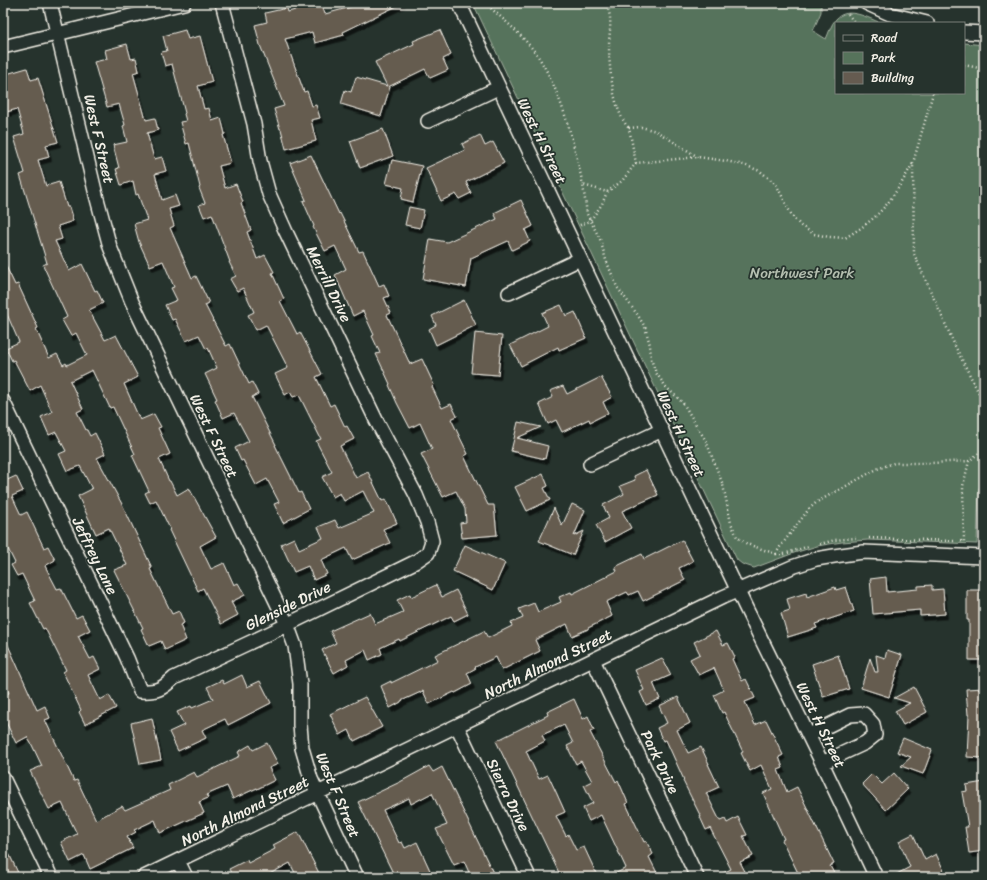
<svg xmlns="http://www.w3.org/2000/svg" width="987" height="880" font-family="Sriracha,sans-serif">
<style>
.green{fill:#56735b;stroke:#a5b2a2}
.building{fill:#655b50;stroke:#f4f1e8;filter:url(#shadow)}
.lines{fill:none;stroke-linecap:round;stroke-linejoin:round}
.minor-casing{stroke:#f4f1e8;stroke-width:16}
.path{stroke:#f4f1e8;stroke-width:2.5;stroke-dasharray:1 3;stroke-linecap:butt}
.minor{stroke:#26332d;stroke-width:13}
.labels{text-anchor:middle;stroke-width:3.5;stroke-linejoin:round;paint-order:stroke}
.street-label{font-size:15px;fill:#f4f1e8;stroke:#26332d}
.park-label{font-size:15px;fill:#b5bfb0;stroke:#26332d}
</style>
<defs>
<filter id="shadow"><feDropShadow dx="2.5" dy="4.5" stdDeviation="0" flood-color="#0009"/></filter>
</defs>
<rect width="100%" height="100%" fill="#26332d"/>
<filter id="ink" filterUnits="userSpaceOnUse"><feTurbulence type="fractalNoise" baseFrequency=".025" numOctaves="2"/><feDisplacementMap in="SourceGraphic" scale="8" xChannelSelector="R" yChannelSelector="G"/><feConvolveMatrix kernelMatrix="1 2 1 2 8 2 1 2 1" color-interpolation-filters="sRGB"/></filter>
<g filter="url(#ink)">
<!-- green -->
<path class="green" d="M473 3H821V12L813 31 826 39C829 33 831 24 836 19 848 6 868 18 881 23H836V93H964V43L984 45V485L979 488 977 544 868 540 842 542 817 546 794 553 754 568 742 564 737 560Z"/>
<!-- building -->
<path class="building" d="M321 3 325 14 351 7 349 3H403L343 32 344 35 315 43 312 32 285 39 304 92 307 91 312 106 316 105 320 118 311 120 316 141 286 149 281 129H280L274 109 284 106 260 45 255 25 267 22 265 13 287 8 288 12Z
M185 30 188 39 200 36 212 82 198 86 204 109 209 108 212 121 221 118 225 134 223 135 231 163 219 166 225 188 236 184 243 202 241 203 251 230 247 232 257 259 265 255 274 272 272 273 284 299 280 301 297 334 300 332 322 374 316 377 330 406 334 404 345 427 347 426 354 439 340 446 356 478 368 472 382 501 386 499 397 523 383 529 390 543 352 560 346 548 321 560 327 574 314 580 308 566 294 572 281 544 294 538 299 549 323 538 318 527 335 520 339 528 374 513 363 491 344 501 340 493 333 497 322 477 332 472 316 441 321 439 299 395 293 397 290 392 285 395 275 374 288 368 266 325 256 330 248 315 254 312 243 288 237 291 230 279 236 276 229 262H230L212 214 204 217 199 205 205 203 199 188 200 187 189 143 186 144 180 122 186 121 184 114 185 113 172 64 165 66 161 52 167 51 163 36Z
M440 30 451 55 443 59 448 70 430 78 425 69 388 87H390L381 116 341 104 345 90 351 92 356 77 387 86 375 62 414 44 413 41Z
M127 44 131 59 136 58 139 71 133 73 146 120 155 118 158 130 147 133 154 159 162 157 166 171 155 174 162 200 175 195 179 206 169 209 174 226 170 228 192 278 196 276 209 303 205 305 226 346 230 344 249 384 252 382 258 394 252 397 276 445H275L299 493 301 492 309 509 283 523 274 504 279 502 267 479 256 485 243 460 241 461 235 448 249 441 234 413 223 418 215 400 217 399 205 374 217 368 208 348 206 349 199 335 186 341 175 319 172 320 165 305 177 300 171 288 174 287 163 261 150 266 139 242 134 224 147 220 138 194 136 195 133 181 121 185 116 169 119 168 113 145 127 142 123 126 125 125 119 104 107 107 94 62 107 59 105 50Z
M27 68 31 80 38 78 58 142 46 145 49 157 38 160 46 186 59 182 67 207H69L73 221 58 226 62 239 55 241 69 271 82 264 95 291 97 290 103 303 89 310 105 340 116 335 138 377 124 384 140 420 154 414 161 427 158 428 170 454 159 459 169 481H170L177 495 189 488 216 537 200 546 211 569 224 563 234 585 238 583 245 595 231 602 238 615 221 624 203 588 198 591 169 530 170 529 156 500 150 503 145 493 149 491 132 455 135 454 113 407 110 408 92 370 70 381 83 409 77 412 86 430H87L90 436 95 433 105 454 97 458 123 506 152 568 150 569 172 614 179 611 184 623 180 625 186 640 165 650 161 641 149 646 141 629 143 628 114 570 127 565 109 528 96 534 78 496 92 489 80 466 67 471 59 454 66 451 56 432 49 435 41 417 52 412 40 385 30 391 14 360 12 361 6 348 19 342 3 305V260L15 285 18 284 38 328 36 329 49 358 57 354 63 365 66 363 67 365 87 355 76 333 71 336 62 320 67 317 43 265 47 263 20 175 25 173 14 137 24 134 17 109 3 113V75Z
M383 129 393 156 360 168 350 141Z
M480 135 485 146 493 142 504 163 466 182 471 193 459 199 456 194 441 201 426 168 465 150 462 144Z
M311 155 339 214 340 213 359 252 363 251 379 286 384 284 389 296 384 298 391 313 387 315 410 364 422 359 434 385 432 387 442 408 451 404 457 416 451 419 468 454 464 456 488 505H494L497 535 462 538 460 523 466 522 465 509 456 491 443 497 421 454 432 449 420 423 410 428 397 403 389 385 390 384 376 354 380 353 372 336 374 335 363 311 353 316 335 275 346 269 335 246 325 251 313 227 314 226 303 201 306 200 290 163Z
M392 160 422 166 413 202 401 199 403 188 386 184Z
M521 200 533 226 525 230 530 241 512 250 508 241 471 258 466 287 423 279 430 239 447 242 497 219 494 213Z
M409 207 424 210 420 228 405 225Z
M464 300 476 325 436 345 429 329 436 325 432 316Z
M561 305 566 316 575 312 586 338 559 350 558 347 521 366 510 345 548 326 542 313Z
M475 333 502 336 498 375 471 373Z
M601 377 612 397 603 402 608 413 590 422 589 419 562 432 556 420 548 424 539 404 553 397 550 391 563 386 567 394Z
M518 422 541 427 517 438 548 446 545 459 511 451Z
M646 470 658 495 622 511 631 528 605 542 596 525 609 518 603 505 624 494 620 486 635 480 634 476Z
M543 474 548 486 544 488 550 500 527 511 515 487Z
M16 476 23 491 12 496 21 515 27 512 44 548 48 546 55 560 45 566 57 589 61 588 76 618 82 615 90 630 78 636 90 659 94 657 100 669 88 675 100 700 109 695 116 708 85 724 79 712 81 710 63 672 66 670 45 628 43 629 30 603 35 601 22 574 17 576 11 565 15 563 3 539V477L5 481Z
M572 504 585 510 574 536 584 531 573 555 539 541 554 508 562 526Z
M682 540 693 561 679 568 685 580 643 601 638 591 629 595 627 592 606 602 612 616 588 628V629L572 636 567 624 535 640 540 651 502 670 496 657 475 667 476 668 467 673 472 684 455 693 454 692 429 704 423 691 401 701V702L390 708 381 686 391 681V683L438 660 435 655 484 631 488 638 512 626 511 623 523 618 519 609 534 603 538 612 561 602 559 597 571 592 572 594 617 571 615 567 642 554 644 559Z
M465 545 505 563 493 590 453 571Z
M886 577 887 592 918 589V586L932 585V590L943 589 945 614 920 616V610L873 614 870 579Z
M436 585 442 597 456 590 468 614 454 621 451 616 400 641 399 639 380 648 382 654 369 660 365 650 346 660 348 665 334 673 322 650 336 643 330 631 370 613 375 624 403 612 397 600 410 594 411 597Z
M835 587 836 590 846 587 854 611 815 624 817 628 788 637 781 613 790 610 787 599 806 593 807 597Z
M967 590H984V660H969V620H967Z
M716 631 723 645 728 643 735 657 732 659 742 681 746 679 755 698 745 702 755 725 766 720 783 755 779 757 783 768 778 770 787 792 797 787 834 864 830 866 836 877H800L782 840 784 839 763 793 772 789 761 765 750 771 741 753 743 752 724 712 722 713 714 695 724 690 714 668 699 675 690 659 700 654 694 642Z
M3 634 37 710 45 706 50 718 45 720 74 781 77 780 96 820 122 806 125 810 170 790 168 785 194 772 197 777 240 756 238 752 250 745 253 750 267 743 278 764 269 768 275 780 257 789V788L233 799 227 786 206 795 208 798 199 802 204 813 160 833 155 820 134 830 136 832 127 837 133 848 90 869 84 855 70 862 61 842 77 834 62 803 49 809 30 771 42 766 32 745 27 737 16 743 3 716V695L9 693 3 681Z
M887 650 902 655 889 697 861 688 870 658 875 672H878L876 655 885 658Z
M838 655 849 689 823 697 812 664Z
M662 658 671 675 653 683 660 699 646 705 640 692 644 690 635 670Z
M242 675 247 687 260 681 271 703 228 725 225 719 202 730 206 738 178 751 169 732 184 725 177 712 191 706 192 708 213 699 207 687 222 680 224 684Z
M914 687 927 712 903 725 895 711 910 703 894 698Z
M984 688V758L967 757 969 715H968L966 689Z
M365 697 382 727 354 741 349 730 340 735 330 714Z
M678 697 690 723 677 730 688 753 701 747 709 764H708L719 787 706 793 720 821 725 819 727 823 738 817 747 835 743 836 753 856 740 862 748 877H715L731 869 710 828 706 830 700 817H701L683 781 684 780 666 740 663 741 657 728 667 723 659 706Z
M574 699 583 719 588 716 594 730 590 732 616 782 618 780 628 803 626 804 644 842 646 841 653 854 649 857 659 877H609L626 868 601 815 589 821 583 808 593 803 584 785 592 781 581 761 576 764 567 746 573 743 564 725 542 735 545 741 526 751 539 779 548 775 556 792 565 812 556 816 566 836 568 834 576 850 584 847 598 877H561L511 772 496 741 548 715 547 712Z
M152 718 161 760 140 764 131 723Z
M903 738 932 750 923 774 901 766 911 757 897 752Z
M429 766 433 772 442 767 495 877H471L464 861 454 865 436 829 447 825 432 793 411 804 409 798 383 810 399 843 402 842 405 848 417 842 433 877H395L358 802 400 782Z
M894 773 908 789 886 810 862 784 872 774 882 784Z
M984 782V851L969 853 965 827H968L962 792 967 791 966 785Z
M298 832 321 877H297L290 863 264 877H233L229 869 247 860 248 863 275 849 273 845Z
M913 834 925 860 936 854 947 877H891L910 867 899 841Z
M3 841 20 877H3Z"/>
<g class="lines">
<defs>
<path id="minor" d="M50 3 96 195 110 247 132 302 287 624 295 646 300 684V725L302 748 311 779 357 877
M459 3 745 606 822 763 876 877
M866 3 890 14 927 23
M964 32 984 33
M3 47 184 3
M428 121 498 88
M509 293 580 259
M3 401 127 658 140 691C157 692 162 689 174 678L270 633 415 562 428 553 432 541 427 522 416 495 376 420 286 232 269 194 260 161 254 124 222 3
M590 464 662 430
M593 660 697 877
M457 726 529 877
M809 735 850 715 864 714 873 724 875 735 865 743 822 763
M3 778 51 877
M178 861 186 877
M144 877 723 597 792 567 816 559 834 556 863 552 984 557"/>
</defs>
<!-- minor casing -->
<use href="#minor" class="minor-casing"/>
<!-- path -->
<path class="path" d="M485 3C502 18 521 34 535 52 539 57 542 63 545 68 565 105 574 145 583 185
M604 3C614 13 609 33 609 45 609 67 613 112 629 128
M848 14 855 23
M964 65 984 69
M933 93 913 163 914 254 956 348 984 403
M698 157 656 131 641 127 629 128 636 163 698 157 726 161 744 165 760 171 776 184 792 216 801 226 814 234 829 237 845 238 861 228 875 217 888 203 901 184 913 163
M636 163 622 181 607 192 583 185 587 214 600 239 606 260 617 287 637 314 645 327 650 345 651 359 656 373 666 387 683 403 706 441 723 485 731 523 737 537 747 544 776 554 780 547 809 509 817 502 877 469 894 463H931L969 461
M580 225 590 221 602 204 607 192
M869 538 954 541
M961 541 964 542 963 486 969 461 984 449
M820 544 835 540 856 538
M776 554H784L809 546"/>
<!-- minor -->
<use href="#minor" class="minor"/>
</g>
</g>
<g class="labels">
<!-- street labels -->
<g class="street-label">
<text transform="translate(99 139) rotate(77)" y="5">West F Street</text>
<text transform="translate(542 141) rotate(64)" y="5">West H Street</text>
<text transform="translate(329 284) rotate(64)" y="5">Merrill Drive</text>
<text transform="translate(681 434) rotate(65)" y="5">West H Street</text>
<text transform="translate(214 436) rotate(64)" y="5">West F Street</text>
<text transform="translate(95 556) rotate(64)" y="5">Jeffrey Lane</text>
<text transform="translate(288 606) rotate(-26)" y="5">Glenside Drive</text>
<text transform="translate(548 664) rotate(-26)" y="5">North Almond Street</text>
<text transform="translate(821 725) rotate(64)" y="5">West H Street</text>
<text transform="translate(660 762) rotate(64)" y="5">Park Drive</text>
<text transform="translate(338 795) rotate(67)" y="5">West F Street</text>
<text transform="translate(508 795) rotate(64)" y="5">Sierra Drive</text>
<text transform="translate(245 811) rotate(-26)" y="5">North Almond Street</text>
</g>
<!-- park labels -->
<g class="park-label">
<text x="802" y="278">Northwest Park</text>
</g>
</g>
<!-- margin -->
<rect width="987" height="880" fill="none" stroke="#26332d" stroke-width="16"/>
<rect x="8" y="8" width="971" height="864" fill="none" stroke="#f4f1e8" stroke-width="1.5" filter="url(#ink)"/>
<!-- legend -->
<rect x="835" y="22" width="130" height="72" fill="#26332d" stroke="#787f78"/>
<rect x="843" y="35" width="20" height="6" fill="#26332d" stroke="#787f78"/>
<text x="871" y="42" font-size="12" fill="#f4f1e8">Road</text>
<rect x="843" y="52" width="20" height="12" fill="#56735b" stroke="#787f78"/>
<text x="871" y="62" font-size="12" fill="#f4f1e8">Park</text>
<rect x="843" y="72" width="20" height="12" fill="#655b50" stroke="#787f78"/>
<text x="871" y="82" font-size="12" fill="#f4f1e8">Building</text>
</svg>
